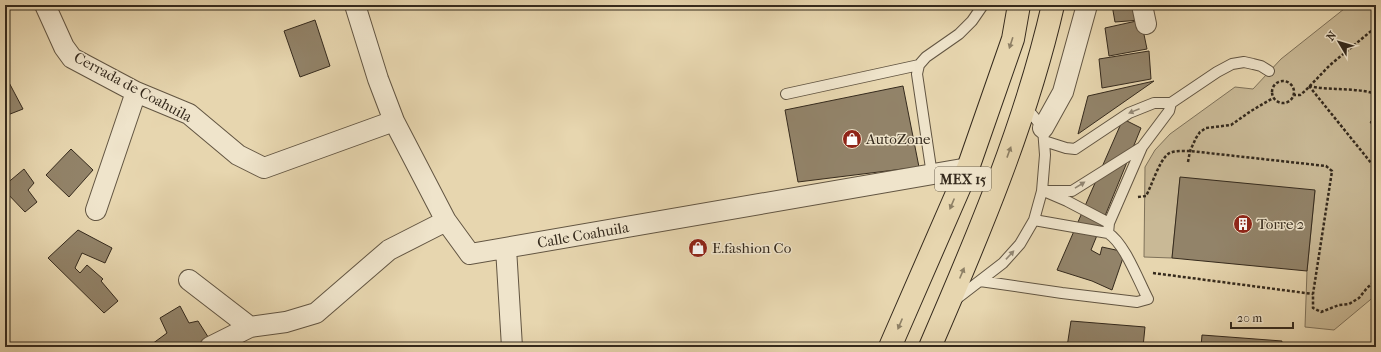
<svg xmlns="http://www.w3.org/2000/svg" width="1381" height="352" font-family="'IM FELL French Canon',serif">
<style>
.green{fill:#c9b996;stroke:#7f725a}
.building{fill:#928369;stroke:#352a1d}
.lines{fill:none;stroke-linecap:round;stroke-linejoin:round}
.lane-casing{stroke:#625542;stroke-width:12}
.street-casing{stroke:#625542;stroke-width:22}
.primary-casing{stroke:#352a1d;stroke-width:24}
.path{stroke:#352a1d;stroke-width:2.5;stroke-dasharray:3 2;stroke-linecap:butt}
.lane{stroke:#efe4cb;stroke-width:10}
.street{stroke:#efe4cb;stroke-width:20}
.primary{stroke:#e7d6af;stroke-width:22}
.oneway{fill:#8e8066}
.oneway2{fill:#928774}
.labels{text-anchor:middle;stroke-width:3;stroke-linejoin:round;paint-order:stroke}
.shield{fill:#efe4cb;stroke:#6d6251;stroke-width:1}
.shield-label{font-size:14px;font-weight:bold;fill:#352a1d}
.street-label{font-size:15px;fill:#352a1d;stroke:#efe4cb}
.poi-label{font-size:15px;fill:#352a1d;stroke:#efe4cb;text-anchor:start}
</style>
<rect width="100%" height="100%" fill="#e7d6af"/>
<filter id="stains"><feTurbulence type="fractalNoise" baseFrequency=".005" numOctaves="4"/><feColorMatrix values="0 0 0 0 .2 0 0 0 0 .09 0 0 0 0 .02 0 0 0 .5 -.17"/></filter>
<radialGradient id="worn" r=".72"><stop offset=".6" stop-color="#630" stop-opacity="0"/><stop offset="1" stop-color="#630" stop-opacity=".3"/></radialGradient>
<!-- green -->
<path class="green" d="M1349 5H1376V117L1370 122 1376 130V295L1334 330 1305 327 1307 271 1315 191 1180 178 1172 258 1144 257 1145 167 1155 150 1170 134 1235 87 1253 89 1281 59Z"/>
<!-- building -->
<path class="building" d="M1112 5H1138L1141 20 1115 22Z
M315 20 330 66 300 77 284 31Z
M1141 20 1147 49 1109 56 1105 28Z
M1149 51 1151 79 1102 88 1099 59Z
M5 75 23 109 5 116Z
M1154 81 1078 134 1088 96Z
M903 86 919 167 798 182 785 110Z
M1376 117V130L1370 122Z
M1123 119 1141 128 1091 250 1100 255 1102 247 1125 252 1112 290 1092 281 1057 270Z
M71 149 93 170 69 197 46 175Z
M24 169 34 183 28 190 37 202 25 212 5 191V185Z
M1180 177 1315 190 1307 271 1172 258Z
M78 230 112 248 105 263 82 253 75 268 80 273 87 265 103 279 101 281 118 301 104 313 48 258Z
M180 306 189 323 198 321 210 340 197 347H154L152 344 167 333 160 318Z
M1071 321 1145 327 1143 347H1067Z
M1202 335 1282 341 1281 347H1201Z"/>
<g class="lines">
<defs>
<path id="lane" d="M786 94 919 65
M1044 141 1066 148 1075 149 1129 113 1154 103H1171L1217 72 1232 64 1244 62 1253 64 1261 66 1269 71
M932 175 917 74 919 65 926 57 959 34 972 21 983 5
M1042 191H1072L1142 147 1169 111 1171 103
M1046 192 1067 201 1109 223 1108 233
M1109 223 1142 147
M980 281 1062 293 1137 302 1148 299C1138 280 1125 244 1108 233L1034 220
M955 300 1003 263 1020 244 1034 220 1042 191 1045 155 1043 128 1025 106"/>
<path id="street" d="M45 5 64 47 72 58 136 92 189 114 238 155 264 168 394 121
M355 5 378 79 394 121 446 221 470 254 968 168
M1142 5 1146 24
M1043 128 1063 92 1087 5
M96 210 136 92
M506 248 512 347
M189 280 250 327
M210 347 250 327 286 322 316 313 389 250 446 221"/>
<path id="primary" d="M890 347 968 168 1013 39 1019 5
M930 347C978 236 1026 123 1053 5"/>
</defs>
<!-- lane casing -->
<use href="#lane" class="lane-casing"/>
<!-- street casing -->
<use href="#street" class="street-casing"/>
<!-- primary casing -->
<use href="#primary" class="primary-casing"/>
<!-- path -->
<path class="path" d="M1272 92a11 11 0 1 1 22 0a11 11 0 1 1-22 0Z
M1309 86 1376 169
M1309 86C1331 91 1355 87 1376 94
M1293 95H1300L1305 91 1330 65 1376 27
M1188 162 1190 151 1196 138 1200 132 1206 128 1231 125 1251 111 1273 98
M1138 197 1146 196C1152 185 1159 161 1168 154 1174 150 1183 151 1190 151L1326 166 1332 171 1313 294V308L1321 312 1339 305 1349 304 1359 298 1367 288 1376 280
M1153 273 1313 294"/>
<!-- lane -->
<use href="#lane" class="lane"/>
<!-- street -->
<use href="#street" class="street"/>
<!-- primary -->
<use href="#primary" class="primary"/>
</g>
<!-- one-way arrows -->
<defs><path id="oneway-solid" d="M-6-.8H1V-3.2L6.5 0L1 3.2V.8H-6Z"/></defs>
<g class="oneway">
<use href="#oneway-solid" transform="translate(1011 43) rotate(108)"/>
<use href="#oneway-solid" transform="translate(1009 152) rotate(-70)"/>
<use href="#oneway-solid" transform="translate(952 204) rotate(113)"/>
<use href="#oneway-solid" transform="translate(962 273) rotate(-67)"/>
<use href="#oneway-solid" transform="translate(900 324) rotate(113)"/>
</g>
<g class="oneway2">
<use href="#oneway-solid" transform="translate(1134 111) rotate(158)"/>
<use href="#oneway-solid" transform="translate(1080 185) rotate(-32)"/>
<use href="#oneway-solid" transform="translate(1010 255) rotate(-47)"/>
</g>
<!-- icons -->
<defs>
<symbol id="shop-disc" viewBox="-11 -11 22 22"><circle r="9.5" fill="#8f2418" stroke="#efe4cb"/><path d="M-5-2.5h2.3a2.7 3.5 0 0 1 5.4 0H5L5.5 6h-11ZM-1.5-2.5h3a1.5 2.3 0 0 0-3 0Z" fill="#fff"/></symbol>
<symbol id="building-disc" viewBox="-11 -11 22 22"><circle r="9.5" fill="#8f2418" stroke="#efe4cb"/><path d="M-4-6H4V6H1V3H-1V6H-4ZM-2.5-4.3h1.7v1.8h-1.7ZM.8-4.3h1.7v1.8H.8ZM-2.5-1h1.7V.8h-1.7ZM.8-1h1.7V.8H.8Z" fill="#fff"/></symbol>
</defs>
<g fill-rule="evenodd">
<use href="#shop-disc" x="841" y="128" width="22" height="22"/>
<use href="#building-disc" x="1232" y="213" width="22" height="22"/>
<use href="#shop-disc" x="687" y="237" width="22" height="22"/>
</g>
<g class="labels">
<!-- shield labels -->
<rect class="shield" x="935" y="167" width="56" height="24" rx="3"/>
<g class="shield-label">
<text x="963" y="184">MEX 15</text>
</g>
<!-- street labels -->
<g class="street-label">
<text transform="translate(133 87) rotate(28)" y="5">Cerrada de Coahuila</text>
<text transform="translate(583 235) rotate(-10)" y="5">Calle Coahuila</text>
</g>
<!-- poi labels -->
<g class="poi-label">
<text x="866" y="144">AutoZone</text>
<text x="1257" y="229">Torre 2</text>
<text x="712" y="253">E.fashion Co</text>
</g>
</g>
<!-- margin -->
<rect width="1381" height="352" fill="none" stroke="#e7d6af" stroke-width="20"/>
<rect x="6" y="6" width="1369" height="340" fill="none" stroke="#352a1d" stroke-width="2"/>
<rect x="10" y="10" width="1361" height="332" fill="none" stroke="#352a1d"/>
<!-- north arrow -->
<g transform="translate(1339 42) rotate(308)" stroke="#efe4cb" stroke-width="3" paint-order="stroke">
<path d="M0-3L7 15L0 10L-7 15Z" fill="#352a1d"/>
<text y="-6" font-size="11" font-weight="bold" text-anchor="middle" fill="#352a1d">N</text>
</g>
<!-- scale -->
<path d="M1231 322v6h62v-6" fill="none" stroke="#352a1d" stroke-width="2"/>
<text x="1237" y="322" font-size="12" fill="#352a1d" stroke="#efe4cb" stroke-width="3" paint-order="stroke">20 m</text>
<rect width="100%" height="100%" filter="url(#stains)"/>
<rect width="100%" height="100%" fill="url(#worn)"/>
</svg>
